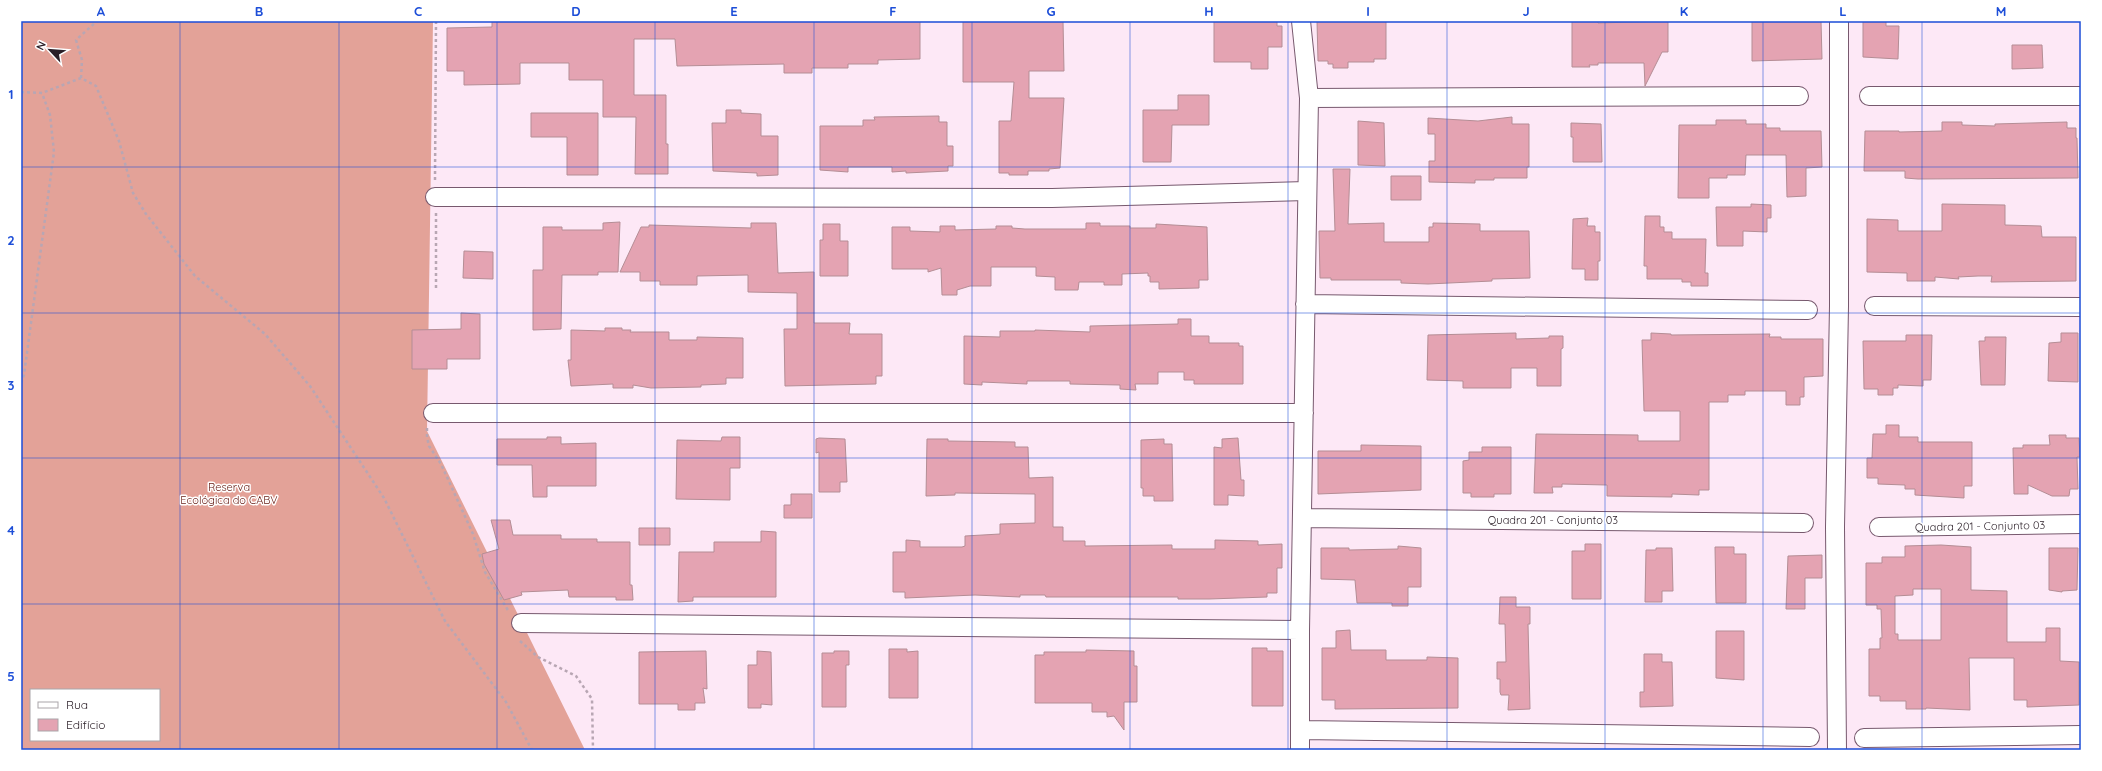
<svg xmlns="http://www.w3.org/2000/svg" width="2102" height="771" font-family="Quicksand,sans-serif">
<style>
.forest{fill:#e3a298;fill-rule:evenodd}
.building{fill:#e4a3b2;stroke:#b48d95;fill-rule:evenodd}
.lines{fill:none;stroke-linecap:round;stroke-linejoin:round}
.minor-casing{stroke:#77596e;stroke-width:20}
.path{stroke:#b8a6b3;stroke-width:2.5;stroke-dasharray:3 3;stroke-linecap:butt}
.minor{stroke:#fff;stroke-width:18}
.grid{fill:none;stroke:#1d4ed8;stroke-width:1;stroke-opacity:0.55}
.labels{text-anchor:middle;stroke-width:3;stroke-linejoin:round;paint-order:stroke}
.park-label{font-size:11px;fill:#661b14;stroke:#fff}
.street-label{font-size:11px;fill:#2a1e27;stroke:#fff}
.neatline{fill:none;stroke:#1d4ed8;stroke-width:1.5}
.grid-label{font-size:13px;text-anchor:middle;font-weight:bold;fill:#1d4ed8}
</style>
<rect width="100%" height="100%" fill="#fde8f6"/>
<!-- forest -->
<path class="forest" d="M21 21H433L427 431 585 750H21ZM31 690H159V740H31Z"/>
<!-- building -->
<path class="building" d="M492 21H920V59L878 60V64H848V68H812V73H784V64L677 66 675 39H634V95H666V144H668V174H635L636 117H603V80H569V63H520V84L464 85V71H447V28L492 27Z
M963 21H1063L1064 71H1029V98H1064L1060 168 1049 169V171H1028V175H1009V173H999V121H1011L1014 82H963Z
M1214 21H1277V26H1282V47H1268V69H1251V62H1214Z
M1317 21H1386V59H1374V62H1348V68H1333V64H1328V61H1318Z
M1572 21H1598V23L1668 21V52H1662L1645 86 1644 63H1598V65H1589L1590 67H1572Z
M1752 21H1821L1822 59 1752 61Z
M1863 21H1886V26H1899L1898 59 1863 57Z
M2012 45H2042L2043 68 2012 69Z
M1178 95H1209V125H1172L1171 162H1143V110H1178Z
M726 110H741V113L761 114V136H778V175L757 176V173L713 171 712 123H726Z
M531 113H598V175H567V137H531Z
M939 116V122H947V146H953V166H948V171L906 173V171L892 172V167H848V172L820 170V126H863V120H875L874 117Z
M1512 117V124H1529V167H1527V178H1494V180H1475V183L1429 182V161H1435V134H1428V118L1478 121Z
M1716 120H1746V124H1766V128H1780V131H1821L1822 167 1806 168V196L1787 197 1786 155H1746L1745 175H1727V178H1709V198H1678L1679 125H1716Z
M1358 121 1384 123 1385 166 1358 165Z
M1942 122H1962V125L1995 126V124L2067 122V128H2076V138H2077L2078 178 1918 179 1905 178V171H1864L1865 131H1899V132L1942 131Z
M1571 123 1601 124 1602 162H1573V137H1571Z
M1333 169H1350L1348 224 1384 223V242H1429V227H1433V223L1480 224V231H1529L1530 278 1492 279V281L1428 284 1401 283V280H1331V278H1320L1319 231H1335Z
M1391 176H1421V200H1391Z
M1751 204 1771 205V218H1767V232L1743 231V246H1717L1716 207H1751Z
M1942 204 2005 205V225L2041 226 2042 237H2076V281L1991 282 1992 276H1978L1958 277 1959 279 1935 277V281H1907V273L1867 272V219L1898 220V231H1942Z
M1645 216H1660V227H1664V232H1672V239H1706L1705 273H1708V286H1691V282H1682V279H1647V266H1644Z
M1588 218 1587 226H1595V232H1600V261H1598V280H1585V269H1572L1573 219Z
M620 222 618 272H598V275H562L561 329 533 330V270H543V227H562V230H603V223Z
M751 223H776L778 273 814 272V323H850L849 334H882V376H876V384L785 386 784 329H797V293L748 292V275L697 276V285H660V281H640V272H620L641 227H649V225L751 228Z
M1086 223H1100V226H1130V228H1156V224L1207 227 1208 280H1199V288L1159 289V282H1150V276H1148V273L1122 274V285H1104V282H1079L1078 290H1055V277L1036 276V267H991V286H970L957 290V295H942L941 268 928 272V269H892V227H910V231L940 232V226H955V230L996 229V226H1012V228L1025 229H1086Z
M823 224H840V241H848V276H820V240H823Z
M464 251 493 252V279L463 278Z
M461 313 480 314V359H447V369H412V330L461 329Z
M1178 319H1191V336H1209V343H1239V346H1243V384H1194V380H1184V372H1158V384H1135L1136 390 1120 389V385L1070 384V381H1027V384L982 382V385L964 384V336L1000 337V331H1035V330L1090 332V326L1178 324Z
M605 328H622V330H631L630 332H669V340H697V337L743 338V378H726V384L701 385V387L651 388 633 385V388H613V384L571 386 568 360H571V330L605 331Z
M1516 333V339L1549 338V336H1563V348L1561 349V386H1537V368H1511V388H1463V381L1427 380 1428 335Z
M1651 333 1671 334V335L1770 334 1769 337H1781V339H1823V376L1804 377V397H1800V405H1786V391H1745V395H1728V402H1709V490H1699V495L1672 494V497L1607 496V485L1562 484V487H1552L1553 493H1534L1536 434 1638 435V441H1680V411H1644L1642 340H1651Z
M2061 333H2078V382L2048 381 2049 343 2061 342Z
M1906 335H1932L1931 380H1923V386L1898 385V388H1893V395H1878V389H1864L1863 341H1906Z
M1985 337H2006L2005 385H1981L1979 341H1985Z
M1886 425H1899V437H1918V442H1972V486H1964V498L1915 495V489H1905V485L1878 484V478H1867V458H1872L1873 434H1886Z
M2049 435H2066V438H2079L2080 457H2077L2078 489H2070L2069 496H2052L2028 485V494H2014L2013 448H2023V445H2050Z
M547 437H561V444L596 443V486H547V497H533L532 465H497V439H547Z
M722 437H740V468H730V500L676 499 677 440 721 441Z
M819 438 845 439 847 482H840V492H819V452L816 453V439Z
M1238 438 1241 480H1244V496L1228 495V505H1214V447L1222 448V439Z
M927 439H948V441L1015 442V447H1028L1029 478 1053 477V527H1063V541H1085V546L1172 545V549H1215V540L1258 541V545L1282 544V568H1277V593H1267V597L1209 599H1178V597H1046L1045 595H1020V597L975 595 905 598V592H893V552H906V540L920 541V547H962L965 546V536L1000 534V524L1035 523V494L955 493V495L926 496Z
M1164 439V444H1172L1173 501H1154V496H1143V488H1141V440Z
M1361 445 1421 446V490L1318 494V451H1361Z
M1482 447H1511V494H1494V497H1471V493H1463V461L1469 460V452H1482Z
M791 494H812V518H784V505H791Z
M491 520H510L513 535H561V539H597V542H630V585H632L633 600H616V597H569L568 590 521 592 522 595 504 600 484 564 482 554 499 549Z
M639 528H670V545H639Z
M761 531 776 532V597H693V601L678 602 679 552H714V542H761Z
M1585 544H1601V599H1572V551H1585Z
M1941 545 1971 547V590L2007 591V642H2046V628H2060V661L2079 662V705L2027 707V700H2014V658H1969L1970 710 1926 708V709H1906V701H1880V696H1869V649H1880V638H1882L1881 609H1877V605H1866V563H1882V557H1905V546ZM1913 589H1941V640H1898V634H1895V596L1913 595Z
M1398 546 1421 548V587H1408V606H1392V603H1357L1355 580 1321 579V548H1349V550L1398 549Z
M1715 547H1734V554H1746V603H1716Z
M1656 548H1672L1673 591H1662V602H1645L1646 550H1656Z
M2049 548H2078L2077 590 2062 591V592L2049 590Z
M1822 555V578H1805V609H1786L1788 556Z
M1500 597H1516V607H1530V624H1528L1530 709 1508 710 1509 695H1501L1500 692V679H1497V662H1506L1505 624H1499Z
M1350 630 1351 650H1386V660H1427V657L1458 658V708L1335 709V700H1322V648H1336V631Z
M1716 631H1744V680L1716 678Z
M1252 648H1267V651H1283V706H1252Z
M889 649H907V652L918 651V698H889Z
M1086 650 1134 651V666H1137V702H1124V730L1114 716 1107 717V712H1092V703H1035V655H1044V652H1086Z
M706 651 707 689 703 688 705 703H695V710H678V704H639V652Z
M757 651 771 652 772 705 761 704V708H748V665H757Z
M834 651H849V665H846V707H822V653H834Z
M1644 654H1662V662H1672L1673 706 1640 707V692H1644Z"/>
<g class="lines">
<defs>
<path id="minor" d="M1869 96H2081
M1309 98 1799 96
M435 197 1052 198 1306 191
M1305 304 1808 310
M1874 306 2081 307
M433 413H1304
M1302 518 1804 523
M1879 527 2081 524
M521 623 1300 630
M1301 730 1810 737
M1864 738 2081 735
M1300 750V630L1309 98 1301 21
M1837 750 1835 527 1839 306V21"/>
</defs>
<!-- minor casing -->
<use href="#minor" class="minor-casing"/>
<!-- path -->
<path class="path" d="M81 78 82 60 76 40 97 21
M21 92 42 93 81 78 96 86 119 141 133 193 146 214 195 276 265 334 310 386 384 498 445 621 506 702 532 750
M435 180 436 21
M436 213V289
M21 383 24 375 54 152 50 115 42 93
M427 428V437L429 446 441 464 473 534 485 572 509 612
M520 641 538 657 576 676 592 699 593 750"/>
<!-- minor -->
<use href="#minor" class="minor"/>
</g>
<!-- grid -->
<path class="grid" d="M180 21V750M339 21V750M497 21V750M655 21V750M814 21V750M972 21V750M1130 21V750M1288 21V750M1447 21V750M1605 21V750M1763 21V750M1922 21V750M21 167H2081M21 313H2081M21 458H2081M21 604H2081"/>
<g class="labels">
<!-- park labels -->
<g class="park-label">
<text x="229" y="491">Reserva<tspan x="229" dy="13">Ecológica do CABV</tspan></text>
</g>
<!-- street labels -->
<g class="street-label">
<text x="1553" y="524">Quadra 201 - Conjunto 03</text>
<text transform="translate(1980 526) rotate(-1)" y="4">Quadra 201 - Conjunto 03</text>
</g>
</g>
<!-- border -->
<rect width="2102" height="771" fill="none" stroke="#ffffff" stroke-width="44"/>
<!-- legend -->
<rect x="30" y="689" width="130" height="52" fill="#ffffff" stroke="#aaa5a9"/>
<rect x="38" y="702" width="20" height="6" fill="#ffffff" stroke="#aaa5a9"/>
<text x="66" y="709" font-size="12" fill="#2a1e27">Rua</text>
<rect x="38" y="719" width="20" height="12" fill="#e4a3b2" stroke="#aaa5a9"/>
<text x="66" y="729" font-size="12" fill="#2a1e27">Edifício</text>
<!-- north arrow -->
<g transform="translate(50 50) rotate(296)" stroke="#ffffff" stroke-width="3" paint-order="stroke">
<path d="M0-3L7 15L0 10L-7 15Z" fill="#2a1e27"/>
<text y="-6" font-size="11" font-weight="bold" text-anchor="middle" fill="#2a1e27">N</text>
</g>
<rect x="22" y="22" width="2058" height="727" class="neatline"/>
<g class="grid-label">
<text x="101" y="16">A</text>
<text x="259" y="16">B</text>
<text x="418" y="16">C</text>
<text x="576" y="16">D</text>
<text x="734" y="16">E</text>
<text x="893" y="16">F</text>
<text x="1051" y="16">G</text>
<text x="1209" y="16">H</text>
<text x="1368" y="16">I</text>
<text x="1526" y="16">J</text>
<text x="1684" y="16">K</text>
<text x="1843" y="16">L</text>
<text x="2001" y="16">M</text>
<text x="11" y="99">1</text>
<text x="11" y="245">2</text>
<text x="11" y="390">3</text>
<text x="11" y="535">4</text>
<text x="11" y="681">5</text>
</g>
</svg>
